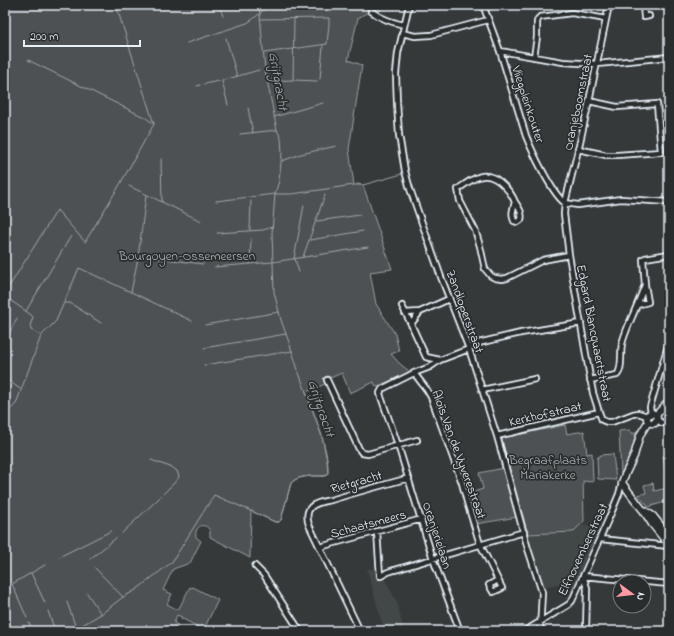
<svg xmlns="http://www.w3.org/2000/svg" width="674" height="636" font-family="'Indie Flower',sans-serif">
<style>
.built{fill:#424647}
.green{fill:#4d5152;stroke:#9aa1a5}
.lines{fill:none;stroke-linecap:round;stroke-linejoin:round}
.stream{stroke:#a0a7ac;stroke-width:1}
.minor-casing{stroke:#e8f1f8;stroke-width:8}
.tertiary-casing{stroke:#e8f1f8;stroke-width:9}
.minor{stroke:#2a2d2e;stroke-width:4.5}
.tertiary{stroke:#2a2d2e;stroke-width:6}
.labels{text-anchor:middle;stroke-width:3.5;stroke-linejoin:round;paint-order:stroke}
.street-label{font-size:13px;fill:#e8f1f8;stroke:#2a2d2e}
.park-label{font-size:13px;fill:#b2b9be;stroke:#2a2d2e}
.water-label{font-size:14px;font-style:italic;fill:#acb3b8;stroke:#2a2d2e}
</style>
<rect width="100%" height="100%" fill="#35393a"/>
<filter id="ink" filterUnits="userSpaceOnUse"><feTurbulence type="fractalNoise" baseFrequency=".025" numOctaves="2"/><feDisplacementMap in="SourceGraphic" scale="8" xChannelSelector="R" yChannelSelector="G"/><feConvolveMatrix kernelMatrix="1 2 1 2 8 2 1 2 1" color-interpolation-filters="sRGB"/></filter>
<g filter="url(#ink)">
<!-- built -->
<path class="built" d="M580 525 603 527 572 592 556 584 542 588 528 534 573 532Z
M367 569H377V575L382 581 385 580 397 602 404 631H384Z"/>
<!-- green -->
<path class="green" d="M5 5H382L378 15 372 7 370 11 358 18 348 60 362 65 349 149 354 185H363L392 269 370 272 376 304 395 334 399 351 391 354 399 363 410 372 376 387 374 382 350 393 342 373 330 378H326L325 383 323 385 306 392C312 408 333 461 327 475L324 476C314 476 298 475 291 483L281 520 279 522H275L251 511 250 558 210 537V531C205 521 194 526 196 537L201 541 190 563 173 569 163 590 172 594 167 604 178 610 190 587 192 588 193 587 218 600 203 631H197L198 627 183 619H181L182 617 177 615 174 623 178 625 175 631H5Z
M565 425 567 434 584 431 587 454 592 453 593 482 583 481 584 521 573 532 528 534 502 440 503 438Z
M630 430 633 434 638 430 639 431 636 437 634 450 622 474H621L619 431Z
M613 454 616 480 598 479 597 458 601 455Z
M669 455V501L651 506 649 507 638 495 646 493 644 485 653 483 654 491 668 488 663 456Z
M504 468 517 517 476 524 467 494 483 489 479 473Z"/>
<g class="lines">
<!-- stream -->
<path class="stream" d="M219 5 223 16
M261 19 329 18V24L327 44 264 53
M226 38 237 76
M187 43 247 23C256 18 262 10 271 5
M28 60 146 118 154 124
M320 79 323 46
M293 80 317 81
M222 81 228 105
M267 81 293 80 294 19
M204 84 224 80 259 70
M197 86 200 85
M248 108 253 133
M274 117 323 103
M240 134 277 130
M161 159 162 202
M282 161 301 154 336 146
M357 184 363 185 402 174
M129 186 201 221
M216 201 275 194H292L354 185
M317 221 360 215
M250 230 251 201
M217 233 263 230 272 227
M310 240 363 231
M140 256 203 264
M303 257 325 195
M294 259 304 205
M295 259 299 272
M250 264 251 239
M215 267 273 262 368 247
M131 292 192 321
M5 293 57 210 85 242 119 186 154 124 116 5
M5 298H7L30 314 33 317 30 326 31 330 40 335
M65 303H70L101 323
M26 311 71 236
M205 325 279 312
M5 342 17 318
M204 348 286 334
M204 365 292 351
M5 378 20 389
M5 405 10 409
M5 414 16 404 41 336 56 321 79 268 131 292 138 258 146 195
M5 485 6 484
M122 533 156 501 174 483 179 477 177 471 173 468 151 460
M59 557 111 531
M90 559 116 538
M95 568 123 597
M31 573 45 603
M12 584 27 618
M5 588 45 565
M87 593 101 614
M67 602 76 628
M48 611 55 631
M5 622 7 626
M29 623 33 631
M72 631 101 614 123 597 136 590 172 562 214 495 251 511 275 522H279L281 520 291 483C298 475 314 476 324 476L327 475 328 473 327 461 322 436 299 373 292 351 281 320 274 292 272 233 275 194 279 181 282 153 281 138 277 130 265 70 259 5"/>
<defs>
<path id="minor" d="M409 5 398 53 396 74 397 103 399 135 405 171 410 189 441 277 469 349 497 436 528 549 542 592 540 631
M483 5 500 51 526 136C532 151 552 194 565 203
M609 5 589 101 580 142 565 203 564 214 569 255 589 372 593 393 599 412 602 420 607 422H612L633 414 638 413 647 416
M643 5 644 17 649 16
M371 11C381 19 392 22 404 25
M402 33 415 36 431 35 488 20
M500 51 563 62 597 64 669 57
M534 57 537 37V22L538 19 540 17 572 13 606 19
M578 149 606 155H617L661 152 657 104 617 107 589 101
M515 202C519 208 523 213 521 220L518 222 514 221C511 214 513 209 515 202 512 194 507 188 500 182 484 169 472 179 458 189L460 201 475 230 480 246 485 269 491 276 495 278 502 279 507 278 543 260 569 255
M565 203 578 205 621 199 669 202
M637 305 645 285
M402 306 411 324
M405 313 420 312
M440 360 426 357 411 324 420 312 449 299
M414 373 427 390 431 397 462 483 467 502 480 544 502 588 493 592 489 585 498 580
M327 380 359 449 362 453 368 454 417 440
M590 380 617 375C623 369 620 353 622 344 625 331 632 318 637 305L648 302 645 285 643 259 645 258 669 254
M482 390 535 379
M651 413 650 407 669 342
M657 420 662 423H669
M497 436 599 412
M377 531 380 576H381L388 572C433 559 478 545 524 532
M600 539 669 546
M320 547 422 519
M255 566 264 575 300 631
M583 576 669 584
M583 576 587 588 586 631
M360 631 309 525C307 519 306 512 311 507 315 503 325 501 331 500 357 492 383 485 409 478
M460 631 433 559 398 445 381 397 380 393 382 389 414 373 430 367 440 360 469 349 474 344 521 333 581 323
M525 631 568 605 572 601 612 511 619 494 622 483"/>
<path id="tertiary" d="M656 415 669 401
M648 422 640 435 634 456 624 477 622 483 642 509 653 516 669 536
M648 422 647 419 648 415 652 413 656 415
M648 422 651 423H655L657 418 656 415
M643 510 652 524 669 545"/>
</defs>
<!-- minor casing -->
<use href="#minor" class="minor-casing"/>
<!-- tertiary casing -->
<use href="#tertiary" class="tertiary-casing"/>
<!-- minor -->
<use href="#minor" class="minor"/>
<!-- tertiary -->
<use href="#tertiary" class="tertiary"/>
</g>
</g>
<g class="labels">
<!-- street labels -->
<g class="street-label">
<text transform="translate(577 102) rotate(-78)" y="5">Oranjeboomstraat</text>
<text transform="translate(529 104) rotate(72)" y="5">Vliegpleinkouter</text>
<text transform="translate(466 311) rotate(70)" y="5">Zandloperstraat</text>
<text transform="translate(595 333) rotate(79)" y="5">Edgard Blancquaertstraat</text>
<text transform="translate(545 413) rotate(-13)" y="5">Kerkhofstraat</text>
<text transform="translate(460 454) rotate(70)" y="5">Aloïs Van de Vyverestraat</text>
<text transform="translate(356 481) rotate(-16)" y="5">Rietgracht</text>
<text transform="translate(368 523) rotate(-15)" y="5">Schaatsmeers</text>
<text transform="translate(438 535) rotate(72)" y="5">Oranjerielaan</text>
<text transform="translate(582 549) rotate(-65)" y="5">Elfnovemberstraat</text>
</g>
<!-- park labels -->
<g class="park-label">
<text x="187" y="260">Bourgoyen-Ossemeersen</text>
<text x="548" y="464">Begraafplaats<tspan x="548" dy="15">Mariakerke</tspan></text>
</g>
<!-- water labels -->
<g class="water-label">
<text transform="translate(279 81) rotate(80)" y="5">Grijtgracht</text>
<text transform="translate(322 408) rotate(72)" y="5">Grijtgracht</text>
</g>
</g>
<!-- margin -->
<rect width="674" height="636" fill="none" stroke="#2a2d2e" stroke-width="20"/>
<rect x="10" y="10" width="654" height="616" fill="none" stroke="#e8f1f8" stroke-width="1.5" filter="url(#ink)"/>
<!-- north arrow -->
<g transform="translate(632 594) rotate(105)"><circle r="19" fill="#2a2d2e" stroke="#767b7f"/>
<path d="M0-3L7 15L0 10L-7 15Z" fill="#ff9aa2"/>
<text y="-6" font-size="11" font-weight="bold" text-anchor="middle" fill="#e8f1f8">N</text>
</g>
<!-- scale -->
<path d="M24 40v6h116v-6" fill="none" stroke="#e8f1f8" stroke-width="2"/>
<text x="30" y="40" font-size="12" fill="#e8f1f8" stroke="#2a2d2e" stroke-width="3" paint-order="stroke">200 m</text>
</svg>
